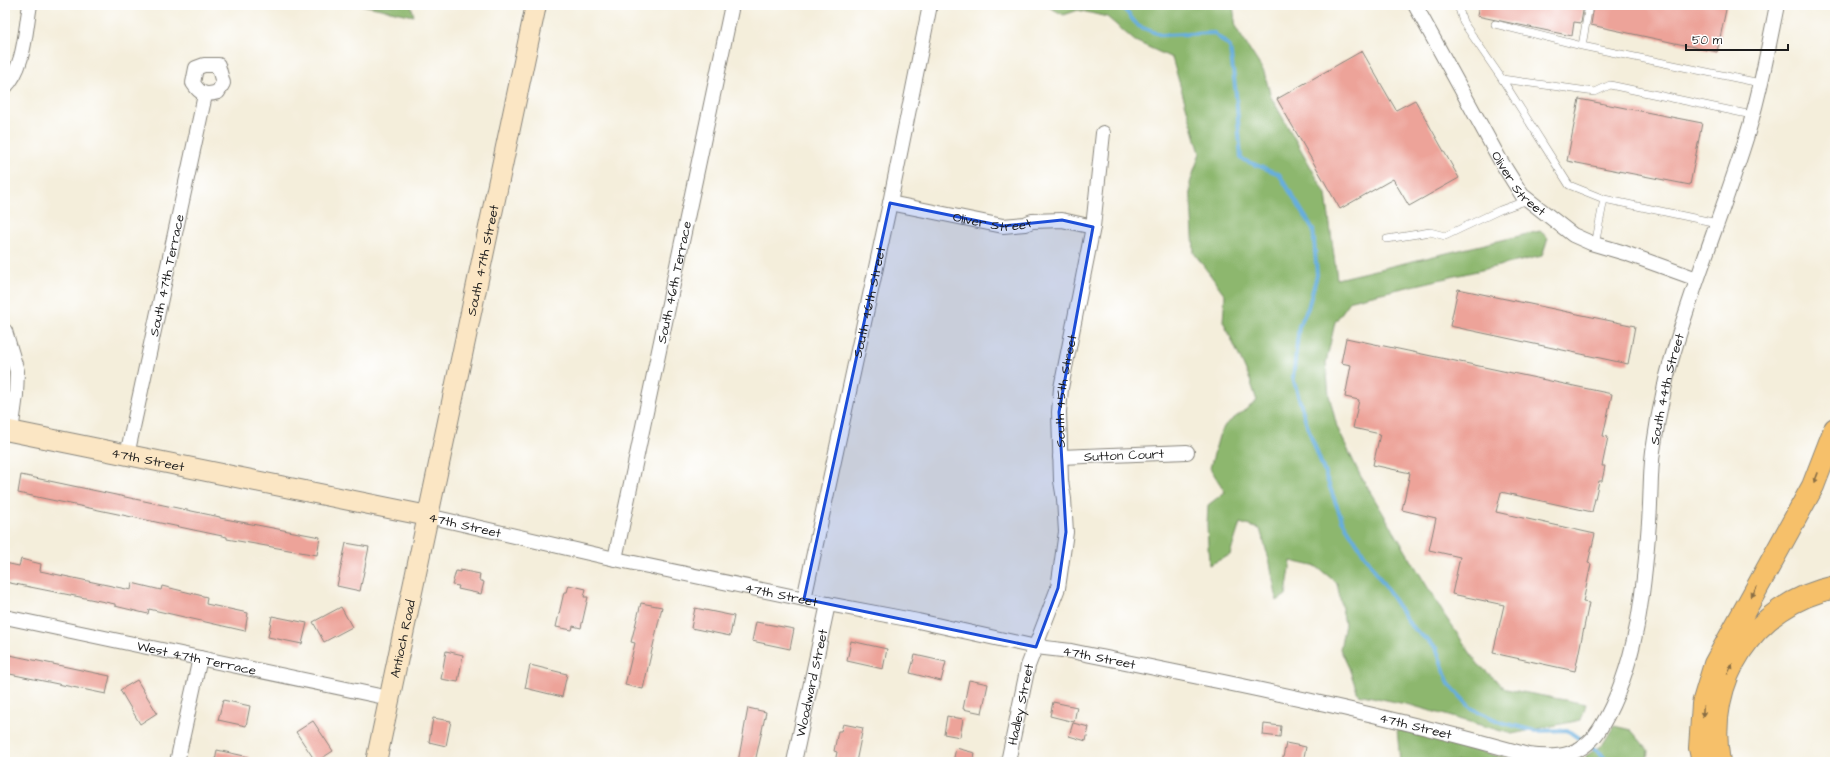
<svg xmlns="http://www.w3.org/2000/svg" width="1840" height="767" font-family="'Architects Daughter',sans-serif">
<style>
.forest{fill:#8db76e;stroke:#546a45}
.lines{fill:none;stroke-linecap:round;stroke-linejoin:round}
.stream{stroke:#66aedd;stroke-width:4}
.building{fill:#eda399}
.lane-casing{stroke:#88857c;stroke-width:8}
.street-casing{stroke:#88857c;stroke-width:16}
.secondary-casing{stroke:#88857c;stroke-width:22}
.highway-casing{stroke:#88857c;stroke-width:24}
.lane{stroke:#fff;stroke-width:7}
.street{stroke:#fff;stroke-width:14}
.secondary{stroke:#fbe6c4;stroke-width:20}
.highway{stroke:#f6c06b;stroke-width:22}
.oneway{fill:#896e44}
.marked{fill:#1d4ed8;fill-opacity:0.2;stroke:#1d4ed8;stroke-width:3;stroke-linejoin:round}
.labels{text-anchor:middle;stroke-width:4;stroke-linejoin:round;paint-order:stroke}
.street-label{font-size:13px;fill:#1c1c1c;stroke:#fff}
</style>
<rect width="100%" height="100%" fill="#fff"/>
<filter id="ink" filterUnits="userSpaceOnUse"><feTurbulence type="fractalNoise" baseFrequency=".025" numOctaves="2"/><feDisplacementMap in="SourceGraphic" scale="8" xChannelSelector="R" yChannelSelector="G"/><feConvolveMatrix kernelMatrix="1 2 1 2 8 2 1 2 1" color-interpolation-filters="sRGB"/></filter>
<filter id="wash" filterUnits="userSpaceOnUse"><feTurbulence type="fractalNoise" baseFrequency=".012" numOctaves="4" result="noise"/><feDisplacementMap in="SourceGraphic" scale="16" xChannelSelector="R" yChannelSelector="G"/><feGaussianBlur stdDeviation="0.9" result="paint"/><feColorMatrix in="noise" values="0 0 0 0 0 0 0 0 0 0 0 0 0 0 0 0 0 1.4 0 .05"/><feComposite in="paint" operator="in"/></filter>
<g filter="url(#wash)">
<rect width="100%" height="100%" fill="#f4eedb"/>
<!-- forest -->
<path class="forest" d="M362 5H411L414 16Z
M1045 5H1233L1236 28 1264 72 1271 97 1326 194 1337 279 1540 231 1548 238 1542 256 1351 300 1335 322 1326 363 1329 395 1337 427 1360 475 1445 616 1478 664 1506 689 1586 704 1581 720 1512 734 1410 705 1358 694 1349 668 1340 649 1345 624 1337 583 1317 567 1291 561 1286 595 1277 601 1270 563 1260 529 1240 523 1230 555 1209 565 1207 525 1208 505 1225 492 1210 468 1219 436 1225 425 1257 401 1250 380 1223 321 1225 295 1194 253 1190 183 1200 153 1172 58 1135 41 1107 17 1078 10 1064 15Z
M1614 726 1631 730 1648 750 1647 762H1586V756L1603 744Z
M1397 729 1508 759V762H1400Z"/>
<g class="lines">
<!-- stream -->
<path class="stream" d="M1121 5 1138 26 1161 35 1214 33 1230 47 1236 94 1241 159 1279 174 1313 229 1317 275 1308 308 1299 326 1293 378 1307 425 1342 520 1411 626 1436 648 1449 684 1471 708 1500 722 1535 731 1567 730 1603 755 1608 762"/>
</g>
<g id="blocks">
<!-- building -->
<path class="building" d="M1479 5H1584L1581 23 1574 22 1572 36 1477 16Z
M1594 5H1727L1717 52 1591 25Z
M1362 51 1396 110 1415 100 1459 178 1409 206 1393 179 1340 209 1277 99Z
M1579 99 1702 123 1690 185 1567 161Z
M1458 289 1635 326 1628 364 1450 326Z
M1346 338 1612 394 1603 436 1608 437 1602 466H1605L1602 481H1599L1592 512 1501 492 1496 512 1595 534 1588 563 1591 564 1583 602 1589 603 1575 671 1493 653 1504 605 1452 594 1460 557 1429 550 1436 518 1402 510 1410 473 1373 465 1380 434 1353 428 1359 400 1345 397 1351 365 1341 363Z
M21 475 220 517V518L320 537 317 555 227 539V537L18 493Z
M346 543 369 547 360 591 337 586Z
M21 559 41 564 40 571 131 590 132 583 161 590 162 586 207 597 206 604 248 613 245 631 149 609 148 614 115 606V604L5 582V563L19 566Z
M460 570 480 574 479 580 484 582 481 594 458 589 459 586 452 585 456 571 460 572Z
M569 585 586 589 584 597H588L581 628 573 626 572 630 556 627 564 592H567Z
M641 603 662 607 643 689 625 685 635 643 631 642Z
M341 607 352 627 324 642 313 622Z
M695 608 734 616 730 636 691 628Z
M272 616 307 623 302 644 268 637Z
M756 622 794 629 790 649 752 641Z
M851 641 887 649 883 669 847 661Z
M446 651 463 655 458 682 441 679Z
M5 654 110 676 106 694 5 673Z
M915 655 946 662 941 681 910 673Z
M530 665 567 674 562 697 525 688Z
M137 680 157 713 140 724 120 690Z
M969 680 988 684 982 713 963 709Z
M223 700 250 706 246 726 218 720Z
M1053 702 1077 707 1074 722 1050 716Z
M748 708 766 712 755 762H738Z
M947 716 963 719 960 737 944 734Z
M433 718 451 721 446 746 429 742Z
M313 721 333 751 316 762 296 732Z
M1073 723 1089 727 1086 741 1069 736Z
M843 724 863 728 856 762H835L837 752 834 751 838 731H841Z
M1264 724 1281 726 1280 737 1263 735Z
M1286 743 1306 747 1303 762H1282Z
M956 748 975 753 973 762H953Z
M217 750 249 757 248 762H215Z"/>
</g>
</g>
<g filter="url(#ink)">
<use href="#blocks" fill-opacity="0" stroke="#88857c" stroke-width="1"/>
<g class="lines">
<defs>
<path id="lane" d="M1458 5 1463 22 1502 79 1569 185 1604 199 1595 245
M1589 5 1582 46 1760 83
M1495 24 1582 46
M1502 79 1595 92 1610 85 1752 115
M1604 199 1717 223
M1387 239 1430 232 1445 236 1500 210 1528 200"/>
<g id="street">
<path id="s1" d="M1415 5 1500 160 1522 195 1573 235 1591 243 1625 253 1697 279"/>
<path d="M204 65H218L223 83 218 92C205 96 200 94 193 83L196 68Z"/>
<path d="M5 87C25 67 25 31 30 5"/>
<path id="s2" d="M890 203 1003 226 1025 224 1032 221 1062 220 1093 227"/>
<path d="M5 331 17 371 16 395 11 432"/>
<path id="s3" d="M127 455 205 95"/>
<path id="s4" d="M1060 457 1187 452"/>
<path id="s5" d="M428 516 615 559 828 604 918 621 1036 647 1071 651C1224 682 1377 712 1528 755 1558 759 1584 756 1601 727 1637 666 1644 591 1649 522 1651 498 1650 475 1653 451 1656 429 1660 407 1665 385 1669 365 1676 345 1682 325 1701 266 1723 209 1742 151 1758 104 1767 54 1777 5"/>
<path id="s6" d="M615 559 732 5"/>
<path id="s7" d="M804 599 890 203 930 5"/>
<path id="s8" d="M5 617 389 698"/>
<path d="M177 762 200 658"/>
<path id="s9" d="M794 762 828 604"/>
<path id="s10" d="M1008 762 1028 666 1058 588 1066 532 1064 499 1061 481 1059 412 1061 388 1093 227 1103 133"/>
</g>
<g id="secondary">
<path id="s11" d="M5 430 428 516"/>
<path id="s12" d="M376 762 536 5"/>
</g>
<path id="highway" d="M1703 762 1700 748 1703 704 1715 664 1813 486 1835 429
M1719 762C1704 681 1753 604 1835 587"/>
</defs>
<!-- lane casing -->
<use href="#lane" class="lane-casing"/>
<!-- street casing -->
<use href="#street" class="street-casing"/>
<!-- secondary casing -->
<use href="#secondary" class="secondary-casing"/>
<!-- highway casing -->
<use href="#highway" class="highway-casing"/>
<!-- lane -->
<use href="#lane" class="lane"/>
<!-- street -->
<use href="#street" class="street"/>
<!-- secondary -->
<use href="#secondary" class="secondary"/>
<!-- highway -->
<use href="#highway" class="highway"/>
</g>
<!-- one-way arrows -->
<defs><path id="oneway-solid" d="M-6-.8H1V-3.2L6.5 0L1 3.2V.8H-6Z"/></defs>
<g class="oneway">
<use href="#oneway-solid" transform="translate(1816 478) rotate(111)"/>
<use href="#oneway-solid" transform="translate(1754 592) rotate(119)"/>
<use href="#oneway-solid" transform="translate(1730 669) rotate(-64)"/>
<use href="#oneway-solid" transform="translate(1703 711) rotate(94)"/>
</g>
</g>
<!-- marked area -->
<path class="marked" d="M890 203 1003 226 1062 220 1093 227 1059 412 1066 532 1058 588 1036 647 804 599Z"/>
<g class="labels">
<!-- street labels -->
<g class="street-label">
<text dy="5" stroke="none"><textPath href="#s1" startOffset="207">Oliver Street</textPath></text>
<text dy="5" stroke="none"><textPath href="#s2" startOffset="104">Oliver Street</textPath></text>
<text dy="5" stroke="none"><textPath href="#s12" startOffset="513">South 47th Street</textPath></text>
<text dy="5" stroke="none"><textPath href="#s3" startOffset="184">South 47th Terrace</textPath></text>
<text dy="5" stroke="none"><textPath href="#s6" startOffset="283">South 46th Terrace</textPath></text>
<text dy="5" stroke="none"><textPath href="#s7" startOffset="304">South 46th Street</textPath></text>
<text dy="5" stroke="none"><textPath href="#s5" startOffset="1557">South 44th Street</textPath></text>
<text dy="5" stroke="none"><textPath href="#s10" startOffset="380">South 45th Street</textPath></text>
<text dy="5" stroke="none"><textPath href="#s4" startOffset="64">Sutton Court</textPath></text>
<text dy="5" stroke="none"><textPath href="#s11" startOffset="146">47th Street</textPath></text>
<text dy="5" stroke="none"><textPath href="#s5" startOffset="38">47th Street</textPath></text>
<text dy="5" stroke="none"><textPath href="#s5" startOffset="362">47th Street</textPath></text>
<text dy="5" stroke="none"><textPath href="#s12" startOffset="126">Antioch Road</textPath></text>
<text dy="5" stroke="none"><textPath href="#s8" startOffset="196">West 47th Terrace</textPath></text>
<text dy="5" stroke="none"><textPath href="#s5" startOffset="686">47th Street</textPath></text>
<text dy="5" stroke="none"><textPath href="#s9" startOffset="81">Woodward Street</textPath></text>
<text dy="5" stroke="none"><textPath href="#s10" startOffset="59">Hadley Street</textPath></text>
<text dy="5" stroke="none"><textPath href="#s5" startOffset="1010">47th Street</textPath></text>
</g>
</g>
<!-- margin -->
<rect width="1840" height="767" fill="none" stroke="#fff" stroke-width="20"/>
<!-- scale -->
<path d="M1686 44v6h102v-6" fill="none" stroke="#1c1c1c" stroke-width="2"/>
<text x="1692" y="44" font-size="12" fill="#1c1c1c" stroke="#ffffff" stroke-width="3" paint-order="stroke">50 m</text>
</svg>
